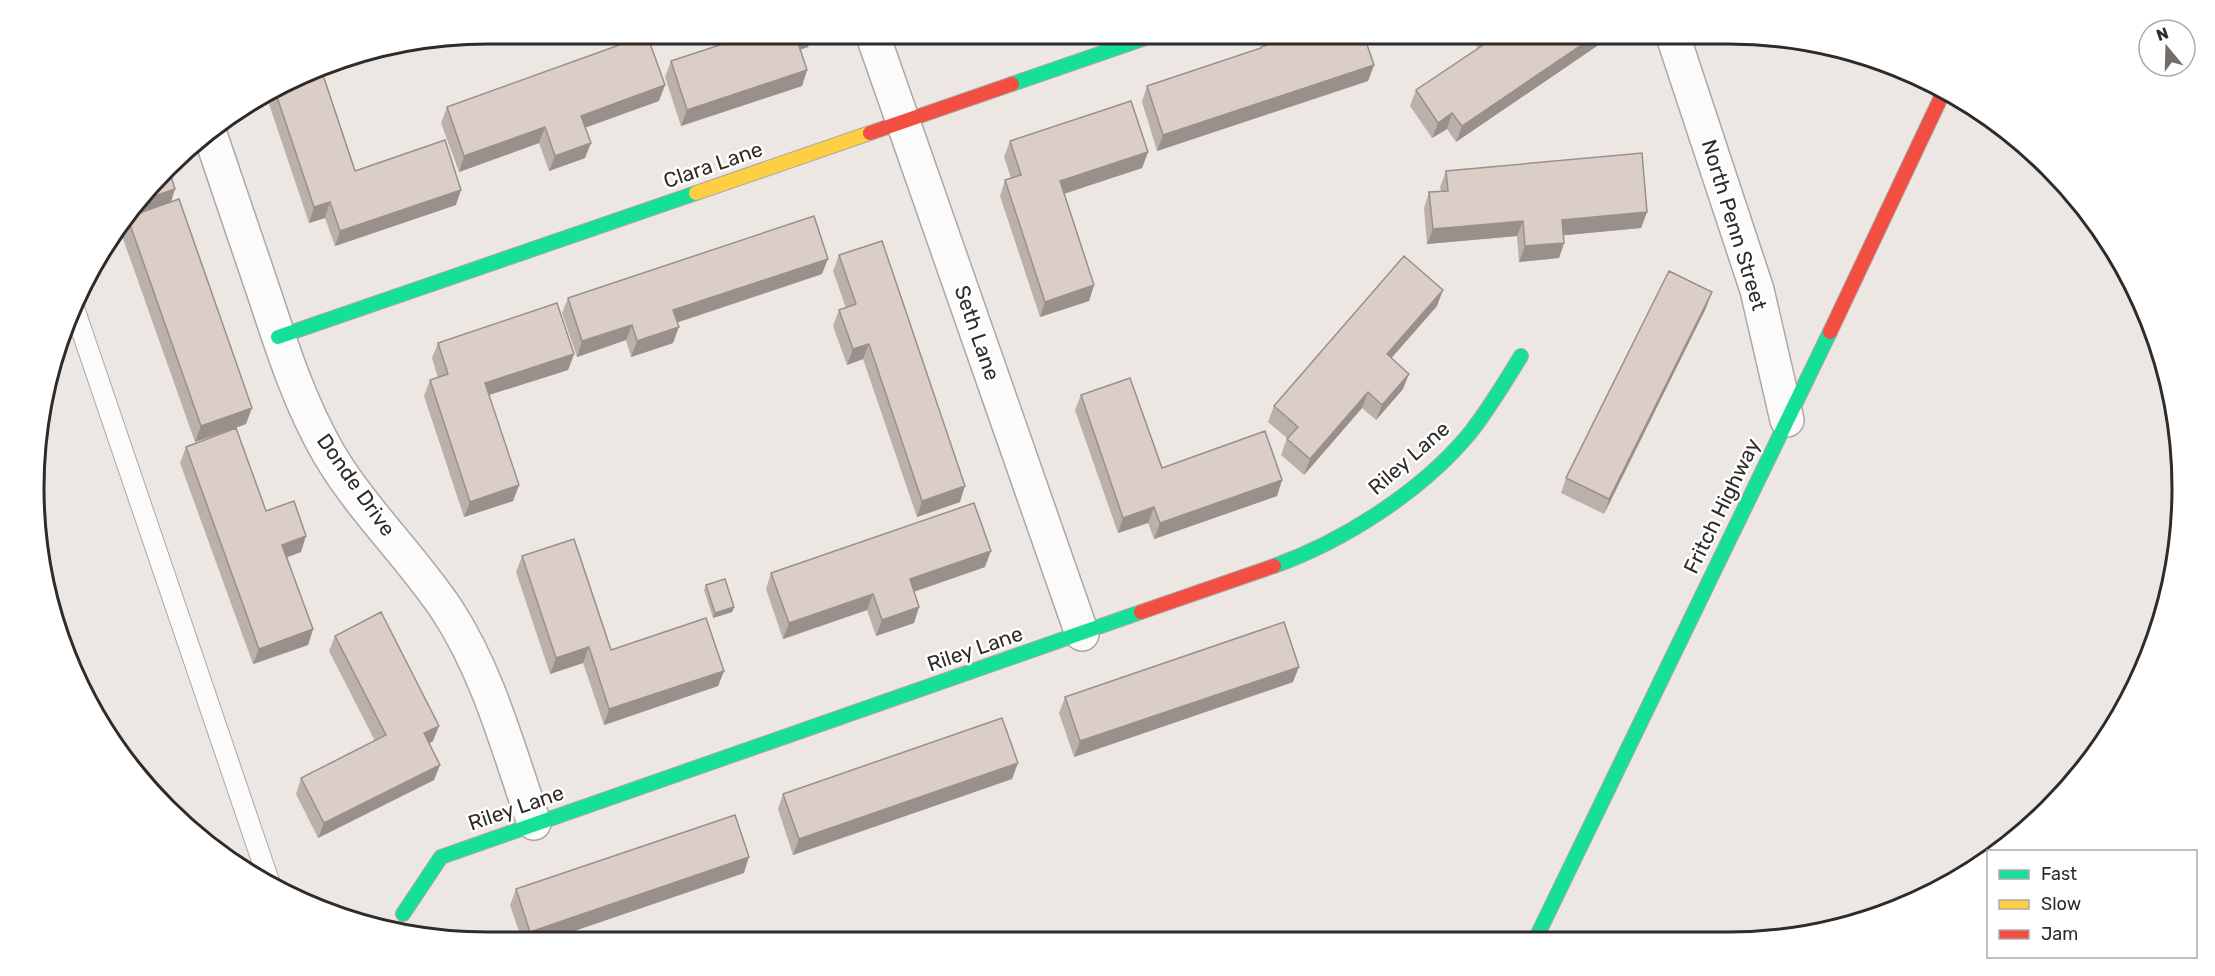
<svg xmlns="http://www.w3.org/2000/svg" width="2215" height="976" font-family="Rubik,sans-serif">
<style>
.lines{fill:none;stroke-linecap:round;stroke-linejoin:round}
.lane-casing{stroke:#aca7a4;stroke-width:22}
.street-casing{stroke:#aca7a4;stroke-width:36}
.fast-casing{stroke:#aca7a4;stroke-width:16}
.slow-casing{stroke:#aca7a4;stroke-width:16}
.jam-casing{stroke:#aca7a4;stroke-width:16}
.lane{stroke:#fcfbfb;stroke-width:20}
.street{stroke:#fcfbfb;stroke-width:33}
.fast{stroke:#16e098;stroke-width:14}
.slow{stroke:#ffcf43;stroke-width:14}
.jam{stroke:#f24e42;stroke-width:14}
.wall{fill:#bcb1aa}
.shaded-wall{fill:#99908b}
.building{fill:#dbcec6;stroke:#99908b;stroke-width:1.5}
.labels{text-anchor:middle;stroke-width:5;stroke-linejoin:round;paint-order:stroke}
.street-label{font-size:21px;fill:#2f2b28;stroke:#fff}
.rim{fill:none;stroke:#2f2b28;stroke-width:3}
</style>
<rect width="100%" height="100%" fill="#ede7e3"/>
<g class="lines">
<defs>
<path id="lane" d="M75 311 271 887"/>
<path id="street" d="M872 33 1082 634
M1672 33 1757 290 1787 420
M209 131C228 187 247 243 266 299 283 351 301 406 329 454 362 510 411 556 447 610 489 674 509 752 534 823"/>
<path id="fast" d="M1012 84 1160 33
M278 337 696 193
M1274 566C1344 541 1422 491 1470 433 1489 409 1505 382 1521 356
M403 914 441 857 1141 612
M1535 940 1830 332"/>
<path id="slow" d="M696 193 870 133"/>
<path id="jam" d="M870 133 1012 84
M1830 332 1945 89
M1141 612 1274 566"/>
</defs>
<!-- lane casing -->
<use href="#lane" class="lane-casing"/>
<!-- street casing -->
<use href="#street" class="street-casing"/>
<!-- fast casing -->
<use href="#fast" class="fast-casing"/>
<!-- slow casing -->
<use href="#slow" class="slow-casing"/>
<!-- jam casing -->
<use href="#jam" class="jam-casing"/>
<!-- lane -->
<use href="#lane" class="lane"/>
<!-- street -->
<use href="#street" class="street"/>
<!-- fast -->
<use href="#fast" class="fast"/>
<!-- slow -->
<use href="#slow" class="slow"/>
<!-- jam -->
<use href="#jam" class="jam"/>
</g>
<!-- wall -->
<path class="wall" d="M750 33H814L808 47 800 50 807 70 802 86 681 126 665 77 671 61 750 35Z
M1470 33H1616L1456 142 1447 129 1432 138 1410 106 1416 90 1478 48 1469 35Z
M1261 47 1374 65 1368 81 1157 151 1142 102 1147 86 1260 49Z
M299 76 355 171 456 205 335 246 325 218 309 223 268 101 272 89Z
M659 101 585 128V158L549 171 539 143 459 172 441 123 447 107Z
M1010 141 1148 152 1142 168 1064 194 1094 285 1089 301 1040 317 1000 196 1005 180 1011 178 1004 157Z
M169 170 171 202 246 424 195 442 121 233 125 222Z
M1446 171 1647 212 1641 228 1564 235V243L1559 258 1519 262 1517 236 1427 244 1424 208 1429 192 1441 191 1440 187Z
M839 255 960 502 917 517 863 359 847 365 833 326 839 310 846 308 833 271Z
M822 274 677 322 673 343 631 357 626 340 577 357 562 313 568 298Z
M1437 306 1391 358 1403 389 1376 420 1362 408 1304 475 1281 455 1287 438 1268 422 1274 406Z
M1706 308 1604 514 1561 493 1566 478Z
M438 343 574 354 568 370 489 395 519 485 513 501 464 517 424 396 430 380 438 378 432 358Z
M1081 395 1162 468 1282 480 1277 496 1154 539 1148 523 1118 533 1075 410Z
M186 447 266 511 301 552 287 557 313 629 308 645 253 664 180 463Z
M522 556 611 650 724 671 718 686 604 725 583 663 550 674 516 572Z
M985 567 914 592 919 607 914 623 876 636 867 610 783 639 766 589 771 573Z
M706 585 734 607 732 612 713 618 704 590Z
M335 636 433 741 429 744 434 780 318 838 296 794 301 778 375 741 329 651Z
M1293 682 1074 757 1059 713 1065 697Z
M1012 779 793 855 778 809 783 794Z
M744 873 539 943H523L510 905 516 889Z"/>
<!-- shaded-wall -->
<path class="shaded-wall" d="M810 33H814L808 47 791 53 796 37Z
M1599 33H1616L1456 142 1462 126Z
M1374 65 1368 81 1157 151 1163 135Z
M807 70 802 86 681 126 687 110Z
M665 85 659 101 575 131 581 116Z
M1452 113 1447 129 1432 138 1438 123Z
M545 127 539 143 459 172 464 156Z
M591 143 585 158 549 171 555 156Z
M1148 152 1142 168 1054 197 1060 181Z
M175 189 170 205 128 219 143 200Z
M461 190 456 205 335 246 340 231Z
M330 202 325 218 309 223 314 207Z
M1647 212 1641 228 1557 236 1562 220Z
M1523 221 1517 236 1427 244 1433 229Z
M1564 243 1559 258 1519 262 1525 246Z
M828 259 822 274 667 326 673 310Z
M1094 285 1089 301 1040 317 1045 302Z
M1443 290 1437 306 1381 370 1387 354Z
M1712 292 1706 308 1604 514 1609 499Z
M632 325 626 340 577 357 582 341Z
M679 327 673 343 631 357 637 341Z
M869 344 863 359 847 365 853 349Z
M574 354 568 370 479 398 485 383Z
M1409 374 1403 389 1376 420 1382 405Z
M1368 392 1362 408 1304 475 1310 459Z
M252 408 246 424 195 442 201 426Z
M1282 480 1277 496 1154 539 1160 523Z
M519 485 513 501 464 517 470 502Z
M965 486 960 502 917 517 922 501Z
M1154 507 1148 523 1118 533 1123 518Z
M306 536 301 552 277 561 282 545Z
M991 551 985 567 904 595 910 579Z
M873 594 867 610 783 639 789 623Z
M734 607 732 612 713 618 715 613Z
M919 607 914 623 876 636 882 620Z
M313 629 308 645 253 664 259 649Z
M589 647 583 663 550 674 556 658Z
M1299 667 1293 682 1074 757 1080 741Z
M724 671 718 686 604 725 609 709Z
M439 726 433 741 418 749 424 733Z
M1018 763 1012 779 793 855 799 839Z
M440 765 434 780 318 838 324 823Z
M749 857 744 873 539 943H526L530 932Z"/>
<!-- building -->
<path class="building" d="M756 33H810L796 37 807 70 687 110 671 61Z
M1302 33H1363L1374 65 1163 135 1147 86 1261 48V47Z
M1484 33H1599L1462 126 1452 113 1438 123 1416 90 1489 41Z
M647 35 665 85 581 116 591 143 555 156 545 127 464 156 447 107Z
M321 69 355 171 445 140 461 190 340 231 330 202 314 207 274 88 299 76Z
M1131 101 1148 152 1060 181 1094 285 1045 302 1005 180 1021 175 1010 141Z
M1642 153 1647 212 1562 220 1564 243 1525 246 1523 221 1433 229 1429 192 1448 191 1446 171Z
M169 170 175 189 143 200Z
M179 199 252 408 201 426 128 219 131 216Z
M814 216 828 259 673 310 679 327 637 341 632 325 582 341 568 298Z
M882 241 965 486 922 501 869 344 853 349 839 310 856 304 839 255Z
M1404 256 1443 290 1387 354 1409 374 1382 405 1368 392 1310 459 1287 439 1298 427 1274 406Z
M1669 271 1712 292 1609 499 1566 478Z
M557 303 574 354 485 383 519 485 470 502 430 380 448 374 438 343Z
M1130 378 1162 468 1265 431 1282 480 1160 523 1154 507 1123 518 1081 395Z
M236 428 266 511 294 501 306 536 282 545 313 629 259 649 186 447Z
M974 503 991 551 910 579 919 607 882 620 873 594 789 623 771 573Z
M574 539 611 650 706 618 724 671 609 709 589 647 556 658 522 556Z
M725 579 734 607 715 613 706 585Z
M381 612 439 726 424 733 440 765 324 823 301 778 386 735 335 636Z
M1284 622 1299 667 1080 741 1065 697Z
M1002 718 1018 763 799 839 783 794Z
M735 815 749 857 530 932 516 889Z"/>
<g class="labels">
<!-- street labels -->
<g class="street-label">
<text transform="translate(713 165) rotate(-19)" y="7">Clara Lane</text>
<text transform="translate(1734 225) rotate(73)" y="7">North Penn Street</text>
<text transform="translate(977 333) rotate(71)" y="7">Seth Lane</text>
<text transform="translate(1409 458) rotate(-41)" y="7">Riley Lane</text>
<text transform="translate(356 485) rotate(55)" y="7">Donde Drive</text>
<text transform="translate(1722 506) rotate(-64)" y="7">Fritch Highway</text>
<text transform="translate(975 649) rotate(-19)" y="7">Riley Lane</text>
<text transform="translate(516 808) rotate(-19)" y="7">Riley Lane</text>
</g>
</g>
<!-- crop -->
<path d="M0 0H2215V976H0ZM488 44H1728A444 444 0 0 1 2172 488V488A444 444 0 0 1 1728 932H488A444 444 0 0 1 44 488V488A444 444 0 0 1 488 44Z" fill="#fff" fill-rule="evenodd"/>
<path class="rim" d="M488 44H1728A444 444 0 0 1 2172 488V488A444 444 0 0 1 1728 932H488A444 444 0 0 1 44 488V488A444 444 0 0 1 488 44Z"/>
<!-- legend -->
<rect x="1987" y="850" width="210" height="108" fill="#ffffff" stroke="#acaaa9" stroke-width="1.5"/>
<rect x="1999" y="870" width="30" height="9" fill="#16e098" stroke="#acaaa9" stroke-width="1.5"/>
<text x="2041" y="880" font-size="18" fill="#2f2b28">Fast</text>
<rect x="1999" y="900" width="30" height="9" fill="#ffcf43" stroke="#acaaa9" stroke-width="1.5"/>
<text x="2041" y="910" font-size="18" fill="#2f2b28">Slow</text>
<rect x="1999" y="930" width="30" height="9" fill="#f24e42" stroke="#acaaa9" stroke-width="1.5"/>
<text x="2041" y="940" font-size="18" fill="#2f2b28">Jam</text>
<!-- north arrow -->
<g transform="translate(2167 48) rotate(341)"><circle r="28" fill="#ffffff" stroke="#acaaa9" stroke-width="1.5"/>
<path d="M0-4.5L10 22L0 15L-10 22Z" fill="#726d69"/>
<text y="-9" font-size="16" font-weight="bold" text-anchor="middle" fill="#2f2b28">N</text>
</g>
</svg>
